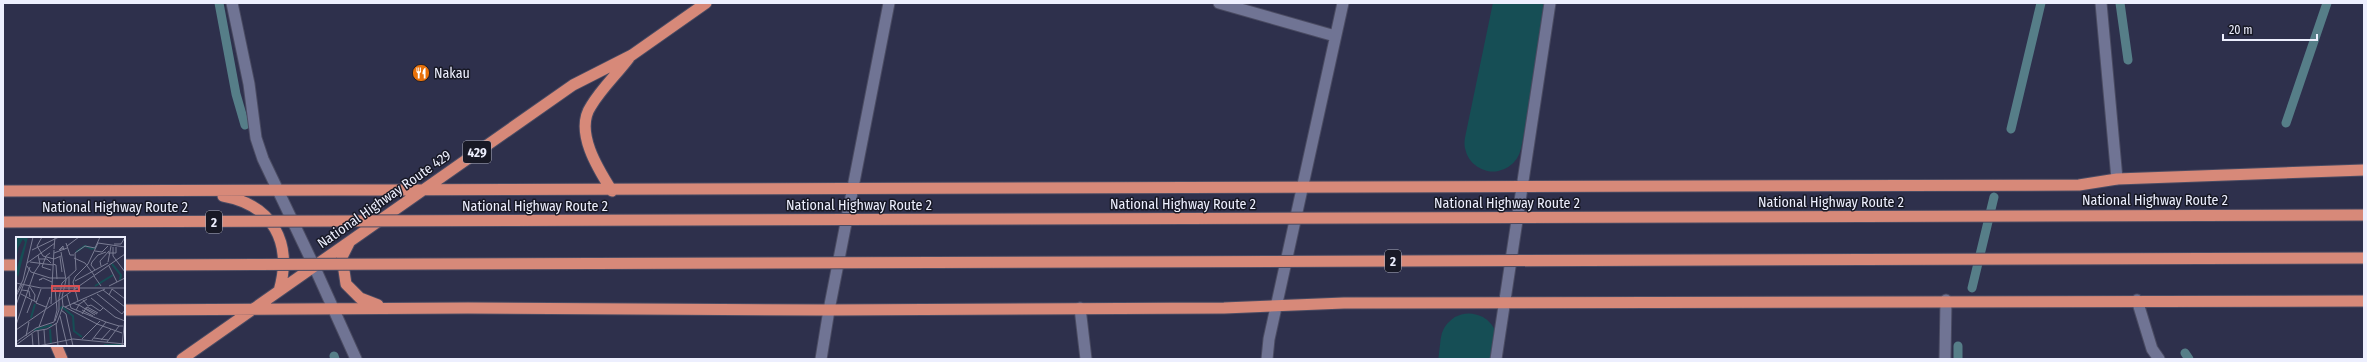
<svg xmlns="http://www.w3.org/2000/svg" width="2367" height="362" font-family="'Fira Sans Condensed',sans-serif">
<style>
.lines{fill:none;stroke-linecap:round;stroke-linejoin:round}
.stream{stroke:#567e88;stroke-width:9}
.river{stroke:#164e55;stroke-width:57}
.minor-casing{stroke:#4a4b62;stroke-width:13}
.tertiary-casing{stroke:#4a4b62;stroke-width:13}
.trunk-casing{stroke:#4a4b62;stroke-width:13}
.minor{stroke:#707494;stroke-width:11}
.tertiary{stroke:#707494;stroke-width:11}
.trunk{stroke:#d78979;stroke-width:11}
.trunk-bridge-casing{stroke:#4a4b62;stroke-width:13;stroke-linecap:butt}
.trunk-bridge{stroke:#d78979;stroke-width:11}
.labels{text-anchor:middle;stroke-width:3;stroke-linejoin:round;paint-order:stroke}
.shield{fill:#181926;stroke:#adafbd;stroke-width:1}
.shield-label{font-size:13px;font-weight:bold;fill:#edeffe}
.poi-label{font-size:14px;fill:#edeffe;stroke:#181926;text-anchor:start}
.street-label{font-size:14px;fill:#edeffe;stroke:#181926}
.inset-river{fill:none;stroke:#164e55;stroke-width:2}
.inset-road{fill:none;stroke:#7a7c93;stroke-width:1}
.view{fill:#db5053;fill-opacity:0.15;stroke:#db5053;stroke-width:2}
.inset-edge{fill:none;stroke:#edeffe;stroke-width:2}
</style>
<rect width="100%" height="100%" fill="#2e304c"/>
<g class="lines">
<!-- stream -->
<path class="stream" d="M219 3 236 94 245 125
M2120 3 2128 60
M2286 123 2327 3
M2011 129 2041 3
M1972 288 1994 197
M2185 353 2189 359
M334 356 335 359
M1958 359V346"/>
<!-- river -->
<path class="river" d="M1493 143 1522 3
M1467 359 1469 342"/>
<defs>
<path id="minor" d="M232 3 249 84 256 138 263 159 314 266
M1219 3 1335 36
M2101 3 2117 179
M2137 300 2152 349 2159 359
M1080 308 1086 359
M821 359 829 310 889 3
M1267 359 1269 339 1343 3
M1496 359 1550 3
M1945 359 1946 300"/>
<path id="tertiary" d="M314 266 356 359"/>
<path id="trunk" d="M3 191 2079 185 2117 179 2364 170
M612 191C598 169 574 131 591 106 601 89 617 74 629 58
M223 196C273 205 293 243 279 291
M349 243 342 257 346 284 360 298 378 305
M3 265H17
M124 310 468 308 829 310 1224 308 1344 303 2364 301
M3 311H17
M56 345 62 359
M182 359 573 85 632 55 706 3"/>
</defs>
<!-- minor casing -->
<use href="#minor" class="minor-casing"/>
<!-- tertiary casing -->
<use href="#tertiary" class="tertiary-casing"/>
<!-- trunk casing -->
<use href="#trunk" class="trunk-casing"/>
<!-- minor -->
<use href="#minor" class="minor"/>
<!-- tertiary -->
<use href="#tertiary" class="tertiary"/>
<!-- trunk -->
<use href="#trunk" class="trunk"/>
<defs>
<path id="trunk-bridge" d="M3 222 2364 215
M124 265 2364 258"/>
</defs>
<!-- trunk-bridge casing -->
<use href="#trunk-bridge" class="trunk-bridge-casing"/>
<!-- trunk-bridge -->
<use href="#trunk-bridge" class="trunk-bridge"/>
</g>
<!-- icons -->
<defs>
<symbol id="restaurant-disc" viewBox="-11 -11 22 22"><circle r="9.5" fill="#e8710a" stroke="#181926"/><path d="M-5-6h1v4h1v-4h1v4h1v-4h1v5L-1.5 .5V6h-2V.5L-5-1ZM5-6V6H3V1.5H1.5Q1.5-4 5-6Z" fill="#fff"/></symbol>
</defs>
<g fill-rule="evenodd">
<use href="#restaurant-disc" x="411" y="63" width="20" height="20"/>
</g>
<g class="labels">
<!-- shield labels -->
<g class="shield">
<rect x="463" y="141" width="28" height="22" rx="3"/>
<rect x="206" y="211" width="16" height="22" rx="3"/>
<rect x="1385" y="250" width="16" height="22" rx="3"/>
</g>
<g class="shield-label">
<text x="477" y="157">429</text>
<text x="214" y="227">2</text>
<text x="1393" y="266">2</text>
</g>
<!-- poi labels -->
<g class="poi-label">
<text x="434" y="78">Nakau</text>
</g>
<!-- street labels -->
<g class="street-label">
<text transform="translate(384 199) rotate(-35)" y="5">National Highway Route 429</text>
<text x="2155" y="205">National Highway Route 2</text>
<text x="1831" y="207">National Highway Route 2</text>
<text x="1507" y="208">National Highway Route 2</text>
<text x="1183" y="209">National Highway Route 2</text>
<text x="859" y="210">National Highway Route 2</text>
<text x="535" y="211">National Highway Route 2</text>
<text x="115" y="212">National Highway Route 2</text>
</g>
</g>
<!-- overview -->
<g transform="translate(16 237)">
<rect width="109" height="109" fill="#2e304c"/>
<path d="M0 0H12L2 40 0 34 9 5 7 2 2 11 0 25Z" fill="#164e55"/>
<path class="inset-river" d="M60 15 69 9 76 12 80 10M96 27 105 38 104 43M79 49 97 38M44 72 46 70 57 79 58 94 66 100M15 81 19 67M34 92 35 106M18 93 36 88M88 108H105"/>
<path class="inset-road" d="M26 0 21 9 27 19 38 22 45 19M50 6 54 18H58M98 7H105L108 2M51 9 63 0M97 10V19L109 35V41M47 11 43 13 47 9V10L48 13M38 12 39 0M16 13 43 0M79 14 86 15 92 9M34 16 30 19 26 30 35 33M38 16 51 11M92 16H100V10M44 20 46 35M58 21 69 26 78 38M23 22H31L35 26M14 25 37 28M92 25 95 9M11 26 39 6M37 27 40 28 41 42M11 29 15 35 34 41H49M85 29 84 24 93 14M93 29 101 45M79 33 75 28 76 25 82 18 90 15M18 36 24 27 22 18M78 39 85 49M26 42 23 43 27 41 36 45M59 44 92 26M0 46 25 51H109M93 49 109 41M14 50 19 58 18 64M25 52 20 66 30 70M6 53 13 54 14 60M87 53 109 70M53 55V40M0 57 7 43 17 0M5 57 20 65M81 57 106 77 109 73M51 58 55 71 90 85 76 103M93 58 96 52 109 62M0 59 6 48M75 61 99 80 109 84M67 63 72 69 75 68 84 74 87 71M62 64 57 45 59 40 72 27 82 6 109 10M57 66 62 68 71 62M35 67 38 13M0 68 14 30M47 69 81 87 106 96M49 70 89 52M69 71 81 77M45 73 50 77 57 109M60 73 63 68 79 78M66 73 77 79M11 76 16 63M66 77 71 70 82 76M44 79 51 108M39 84 43 73V61L46 46 60 33 59 16 69 9 79 11 84 0M90 85 103 89M40 86 42 109M0 88 18 36M23 90 34 60M0 93 109 17M28 93 29 107M22 94 23 109M16 97 17 109M10 99 13 85M78 101 92 103M66 102 84 84M85 103 95 92M0 105 20 91 38 85 41 73 39 51M91 105 103 89H107M0 108 19 94 31 92 41 86 47 69 46 60 50 43 45 15M22 109 57 102 109 107M106 109 109 80"/>
<path class="view" d="M36 49H63V54H36Z"/>
<rect width="109" height="109" class="inset-edge"/>
</g>
<!-- border -->
<rect width="2367" height="362" fill="none" stroke="#edeffe" stroke-width="8"/>
<!-- scale -->
<path d="M2223 34v6h94v-6" fill="none" stroke="#edeffe" stroke-width="2"/>
<text x="2229" y="34" font-size="12" fill="#edeffe" stroke="#181926" stroke-width="3" paint-order="stroke">20 m</text>
</svg>
